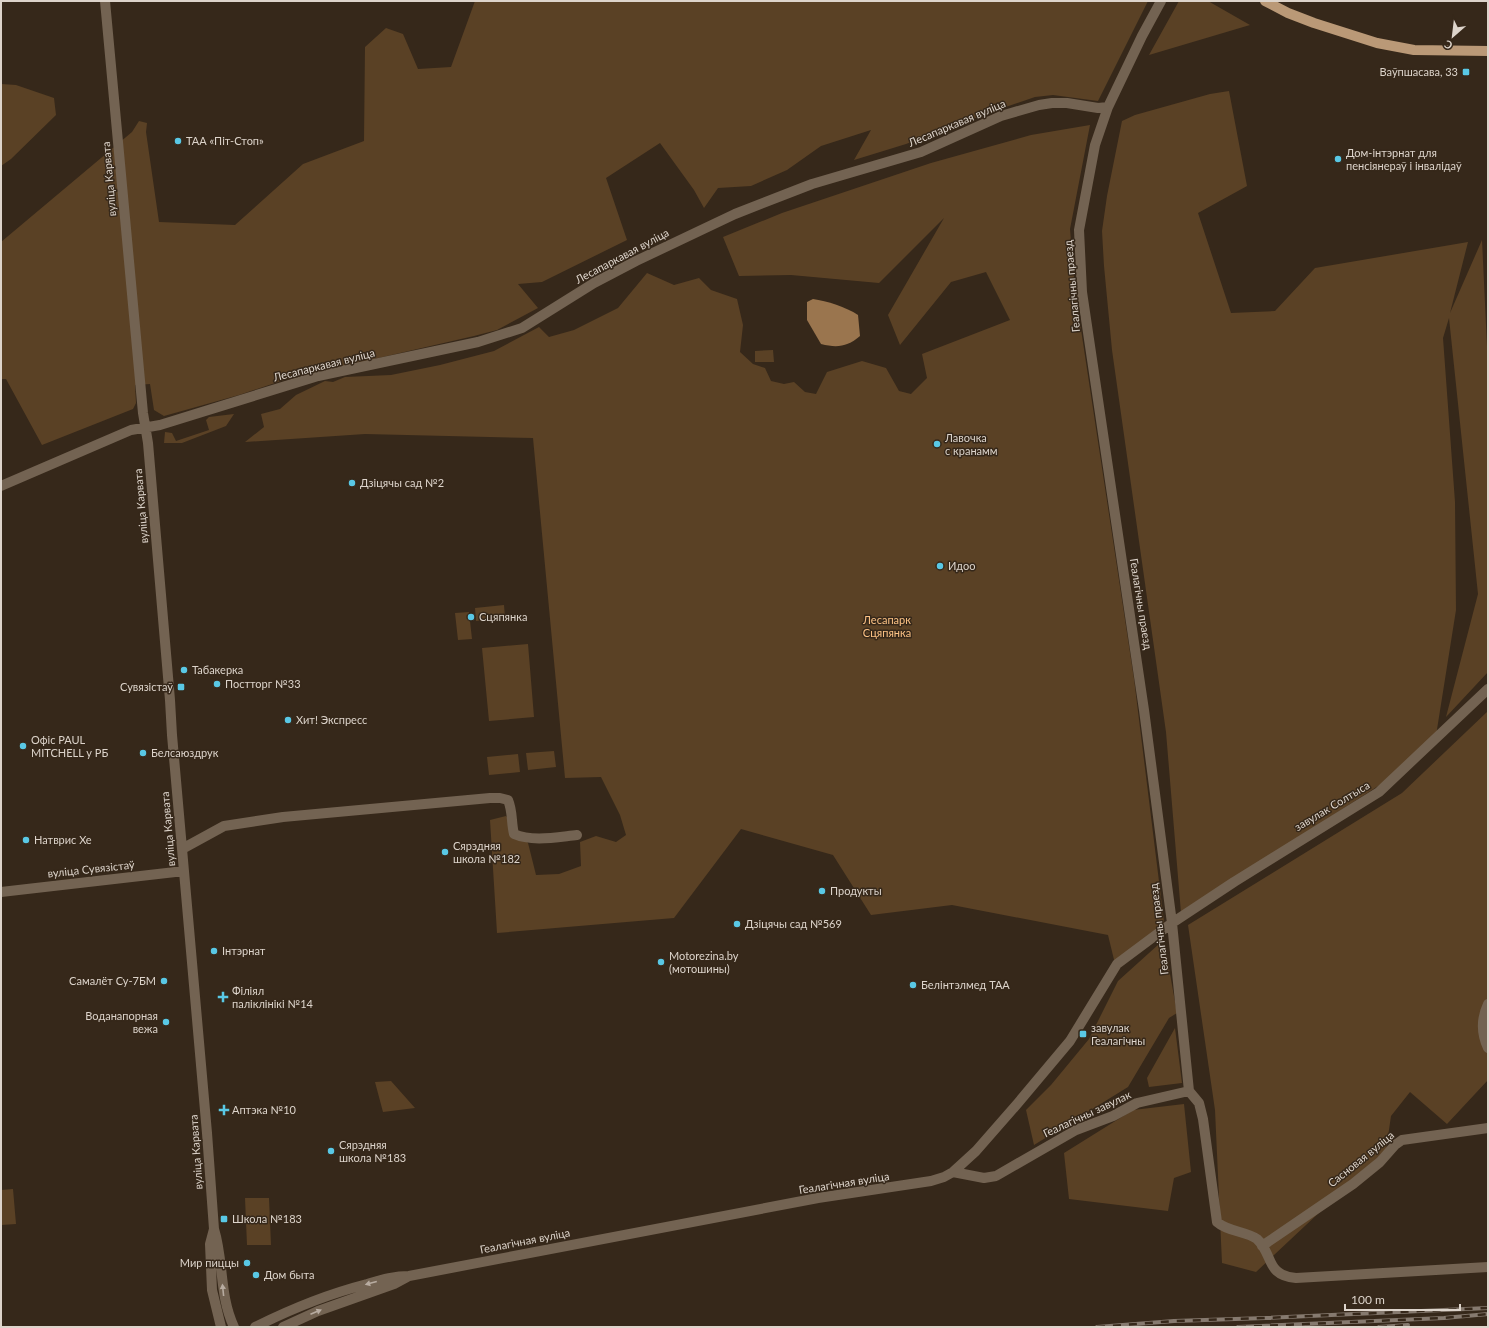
<svg xmlns="http://www.w3.org/2000/svg" width="1489" height="1328" font-family="Lato,sans-serif">
<style>
.green{fill:#5a4125}
.water{fill:#9a754e}
.lines{fill:none;stroke-linecap:round;stroke-linejoin:round}
.minor{stroke:#736352;stroke-width:10}
.major{stroke:#ba9977;stroke-width:10}
.rail-casing{stroke:#867a6f;stroke-width:4}
.rail{stroke:#36281a;stroke-width:2.5;stroke-dasharray:8;stroke-linecap:butt}
.oneway{fill:#b8aca1}
.poi-dot{fill:#59c8e5;stroke:#36281a;stroke-width:1.5}
.labels{text-anchor:middle;stroke-width:3;stroke-linejoin:round;paint-order:stroke}
.poi-label{font-size:11px;fill:#ddd4cb;stroke:#36281a;text-anchor:start}
.street-label{font-size:11px;fill:#ddd4cb;stroke:#36281a}
.park-label{font-size:11px;fill:#fcc285;stroke:#36281a}
</style>
<rect width="100%" height="100%" fill="#36281a"/>
<!-- green -->
<path class="green" d="M475 1H1148L1098 101 1053 95 1035 97 997 110 906 144 854 160 871 130 821 146 787 170 751 186 718 188 704 208 694 190 660 143 606 178 627 240 542 282 518 284 538 308 497 330 474 336 287 379 239 395 164 416 154 410 150 384 135 385 136 403 133 409 42 445 6 379H1V242L132 132 139 121 147 123 146 132 159 222 235 225 303 164 364 141 365 47 386 28 403 34 418 69 451 67Z
M1179 1H1208L1250 25 1149 55Z
M1 84 16 85 54 98 56 115 11 159 1 166Z
M1229 91 1247 186 1198 213 1231 313 1275 311 1315 268 1468 242 1450 313 1482 240 1488 367V672L1446 717 1478 594 1449 318 1443 338 1455 502 1456 610 1435 742 1392 777 1181 913 1166 732 1112 350 1104 266 1102 231 1107 196 1122 121 1135 115 1210 94Z
M1090 125 1070 229 1075 290 1134 679 1165 930 1126 959 1117 972 1108 935 952 905 871 915 833 855 741 829 674 918 497 933 490 820 506 816 528 843 536 875 559 874 581 866 580 842 596 836 616 842 626 835 620 815 601 777 565 778 533 438 365 434 245 442 264 427 261 414 280 409 296 395 325 381 333 382 345 377 391 375 440 365 494 351 539 327 549 337 574 330 618 308 647 273 674 285 699 278 711 290 737 299 743 325 740 352 753 364 765 368 771 381 784 384 794 382 805 392 816 394 827 372 862 361 886 368 899 391 911 394 927 378 922 354 1010 320 986 272 951 282 900 345 888 315 944 218 879 283 791 275 739 276 723 237 782 213 931 163 1031 135Z
M773 350 774 362H755V351Z
M234 414 226 426 182 443H164L165 432 172 433 176 441 209 430 206 420 209 417Z
M504 605 505 618 476 621 475 608Z
M469 612 472 639 458 640 455 613Z
M528 644 534 717 489 721 482 648Z
M1488 711V1080L1447 1124 1410 1092 1391 1116 1386 1150 1256 1272 1222 1263 1215 1110 1188 925 1402 793Z
M554 751 556 767 528 770 526 753Z
M518 754 520 772 489 775 487 757Z
M1159 944 1165 946 1177 1013 1169 1018 1128 1087 1034 1145 1026 1110 1051 1085 1089 1039 1118 981Z
M1175 1028 1182 1083 1149 1087 1147 1078Z
M391 1081 415 1108 383 1112 375 1082Z
M1184 1104 1191 1172 1174 1178 1168 1211 1069 1199 1064 1153 1133 1110Z
M13 1189 16 1224 1 1225V1190Z
M245 1198H269L271 1245H247Z"/>
<!-- water -->
<path class="water" d="M813 299C827 301 846 307 858 315L860 336C847 347 837 348 821 344L807 320V302Z"/>
<g class="lines">
<!-- minor -->
<path class="minor" d="M105 1 143 413 148 443 170 700 172 735 207 1133 214 1229C224 1261 219 1295 234 1327
M1161 1 1142 36 1108 107 1095 145 1079 230 1082 292 1144 710 1172 923 1189 1091 1199 1103 1203 1119 1217 1222C1228 1232 1246 1231 1257 1239 1274 1255 1265 1275 1296 1278L1488 1267
M1 486 131 430 160 425 318 376 478 342 522 328 594 283 636 261 735 214 812 184 921 152 1001 116 1039 105 1052 103H1067L1098 108 1108 107
M182 849 224 826 283 817 490 798H500L508 800C513 812 511 822 514 834 532 842 557 837 577 835
M1 892 184 871
M1488 1004C1481 1019 1481 1033 1488 1048
M953 1172 984 1178 996 1176 1076 1130 1113 1116 1137 1103 1189 1091
M214 1229 210 1244 212 1290 221 1327
M1262 1246 1353 1184 1380 1162 1395 1145 1402 1140 1488 1128
M255 1327C291 1309 328 1294 367 1284 381 1280 394 1276 409 1276L818 1198 931 1181 944 1177 953 1172 976 1151 1018 1103 1070 1041 1117 964 1172 923 1234 882 1379 792 1488 689
M283 1327 318 1311 394 1284 407 1277"/>
<!-- major -->
<path class="major" d="M1265 1 1288 13 1314 23 1377 43 1414 50 1488 51"/>
<defs>
<path id="rail" d="M1097 1327 1174 1321 1266 1318 1488 1308
M1238 1327 1444 1318 1488 1314
M1379 1327 1408 1325"/>
</defs>
<!-- rail casing -->
<use href="#rail" class="rail-casing"/>
<!-- rail -->
<use href="#rail" class="rail"/>
</g>
<!-- one-way arrows -->
<defs><path id="oneway-solid" d="M-6-.8H1V-3.2L6.5 0L1 3.2V.8H-6Z"/></defs>
<g class="oneway">
<use href="#oneway-solid" transform="translate(371 1283) rotate(165)"/>
<use href="#oneway-solid" transform="translate(223 1290) rotate(-96)"/>
<use href="#oneway-solid" transform="translate(316 1312) rotate(-23)"/>
</g>
<!-- markers -->
<g class="poi-dot">
<rect x="1462" y="68" width="8" height="8" rx="2"/>
<circle cx="178" cy="141" r="4"/>
<circle cx="1338" cy="159" r="4"/>
<circle cx="937" cy="444" r="4"/>
<circle cx="352" cy="483" r="4"/>
<circle cx="940" cy="566" r="4"/>
<circle cx="471" cy="617" r="4"/>
<circle cx="184" cy="670" r="4"/>
<circle cx="217" cy="684" r="4"/>
<rect x="177" y="683" width="8" height="8" rx="2"/>
<circle cx="288" cy="720" r="4"/>
<circle cx="23" cy="746" r="4"/>
<circle cx="143" cy="753" r="4"/>
<circle cx="26" cy="840" r="4"/>
<circle cx="445" cy="852" r="4"/>
<circle cx="822" cy="891" r="4"/>
<circle cx="737" cy="924" r="4"/>
<circle cx="214" cy="951" r="4"/>
<circle cx="661" cy="962" r="4"/>
<circle cx="164" cy="981" r="4"/>
<circle cx="913" cy="985" r="4"/>
<path d="M221 991h4v4h4v4h-4v4h-4v-4h-4v-4h4z"/>
<circle cx="166" cy="1022" r="4"/>
<rect x="1079" y="1030" width="8" height="8" rx="2"/>
<path d="M222 1104h4v4h4v4h-4v4h-4v-4h-4v-4h4z"/>
<circle cx="331" cy="1151" r="4"/>
<rect x="220" y="1215" width="8" height="8" rx="2"/>
<circle cx="247" cy="1263" r="4"/>
<circle cx="256" cy="1275" r="4"/>
</g>
<g class="labels">
<!-- poi labels -->
<g class="poi-label">
<text x="1458" y="76" text-anchor="end">Ваўпшасава, 33</text>
<text x="186" y="145">ТАА «Піт-Стоп»</text>
<text x="1346" y="157">Дом-інтэрнат для<tspan x="1346" dy="13">пенсіянераў і інвалідаў</tspan></text>
<text x="945" y="442">Лавочка<tspan x="945" dy="13">с кранамм</tspan></text>
<text x="360" y="487">Дзіцячы сад №2</text>
<text x="948" y="570">Идоо</text>
<text x="479" y="621">Сцяпянка</text>
<text x="192" y="674">Табакерка</text>
<text x="225" y="688">Постторг №33</text>
<text x="173" y="691" text-anchor="end">Сувязістаў</text>
<text x="296" y="724">Хит! Экспресс</text>
<text x="31" y="744">Офіс PAUL<tspan x="31" dy="13">MITCHELL у РБ</tspan></text>
<text x="151" y="757">Белсаюздрук</text>
<text x="34" y="844">Натврис Хе</text>
<text x="453" y="850">Сярэдняя<tspan x="453" dy="13">школа №182</tspan></text>
<text x="830" y="895">Продукты</text>
<text x="745" y="928">Дзіцячы сад №569</text>
<text x="222" y="955">Інтэрнат</text>
<text x="669" y="960">Motorezina.by<tspan x="669" dy="13">(мотошины)</tspan></text>
<text x="156" y="985" text-anchor="end">Самалёт Су-7БМ</text>
<text x="921" y="989">Белінтэлмед ТАА</text>
<text x="232" y="995">Філіял<tspan x="232" dy="13">паліклінікі №14</tspan></text>
<text x="158" y="1020" text-anchor="end">Воданапорная<tspan x="158" dy="13">вежа</tspan></text>
<text x="1091" y="1032">завулак<tspan x="1091" dy="13">Геалагічны</tspan></text>
<text x="232" y="1114">Аптэка №10</text>
<text x="339" y="1149">Сярэдняя<tspan x="339" dy="13">школа №183</tspan></text>
<text x="232" y="1223">Школа №183</text>
<text x="239" y="1267" text-anchor="end">Мир пиццы</text>
<text x="264" y="1279">Дом быта</text>
</g>
<!-- street labels -->
<g class="street-label">
<text transform="translate(957 123) rotate(-23)" y="4">Лесапаркавая вуліца</text>
<text transform="translate(109 179) rotate(-95)" y="4">вуліца Карвата</text>
<text transform="translate(622 256) rotate(-28)" y="4">Лесапаркавая вуліца</text>
<text transform="translate(1072 286) rotate(-95)" y="4">Геалагічны праезд</text>
<text transform="translate(324 365) rotate(-14)" y="4">Лесапаркавая вуліца</text>
<text transform="translate(141 506) rotate(-95)" y="4">вуліца Карвата</text>
<text transform="translate(1141 604) rotate(81)" y="4">Геалагічны праезд</text>
<text transform="translate(1332 806) rotate(-31)" y="4">завулак Солтыса</text>
<text transform="translate(168 829) rotate(-95)" y="4">вуліца Карвата</text>
<text transform="translate(91 869) rotate(-6)" y="4">вуліца Сувязістаў</text>
<text transform="translate(1159 929) rotate(-97)" y="4">Геалагічны праезд</text>
<text transform="translate(1087 1114) rotate(-25)" y="4">Геалагічны завулак</text>
<text transform="translate(196 1152) rotate(-94)" y="4">вуліца Карвата</text>
<text transform="translate(1361 1159) rotate(-39)" y="4">Сасновая вуліца</text>
<text transform="translate(844 1183) rotate(-9)" y="4">Геалагічная вуліца</text>
<text transform="translate(525 1241) rotate(-11)" y="4">Геалагічная вуліца</text>
</g>
<!-- park labels -->
<g class="park-label">
<text x="887" y="624">Лесапарк<tspan x="887" dy="13">Сцяпянка</tspan></text>
</g>
</g>
<!-- border -->
<rect width="1489" height="1328" fill="none" stroke="#ddd4cb" stroke-width="4"/>
<!-- north arrow -->
<g transform="translate(1453 36) rotate(208)" stroke="#36281a" stroke-width="3" paint-order="stroke">
<path d="M0-3L7 15L0 10L-7 15Z" fill="#ddd4cb"/>
<text y="-6" font-size="11" font-weight="bold" text-anchor="middle" fill="#ddd4cb">С</text>
</g>
<!-- scale -->
<path d="M1345 1304v6h115v-6" fill="none" stroke="#ddd4cb" stroke-width="2"/>
<text x="1351" y="1304" font-size="12" fill="#ddd4cb" stroke="#36281a" stroke-width="3" paint-order="stroke">100 m</text>
</svg>
